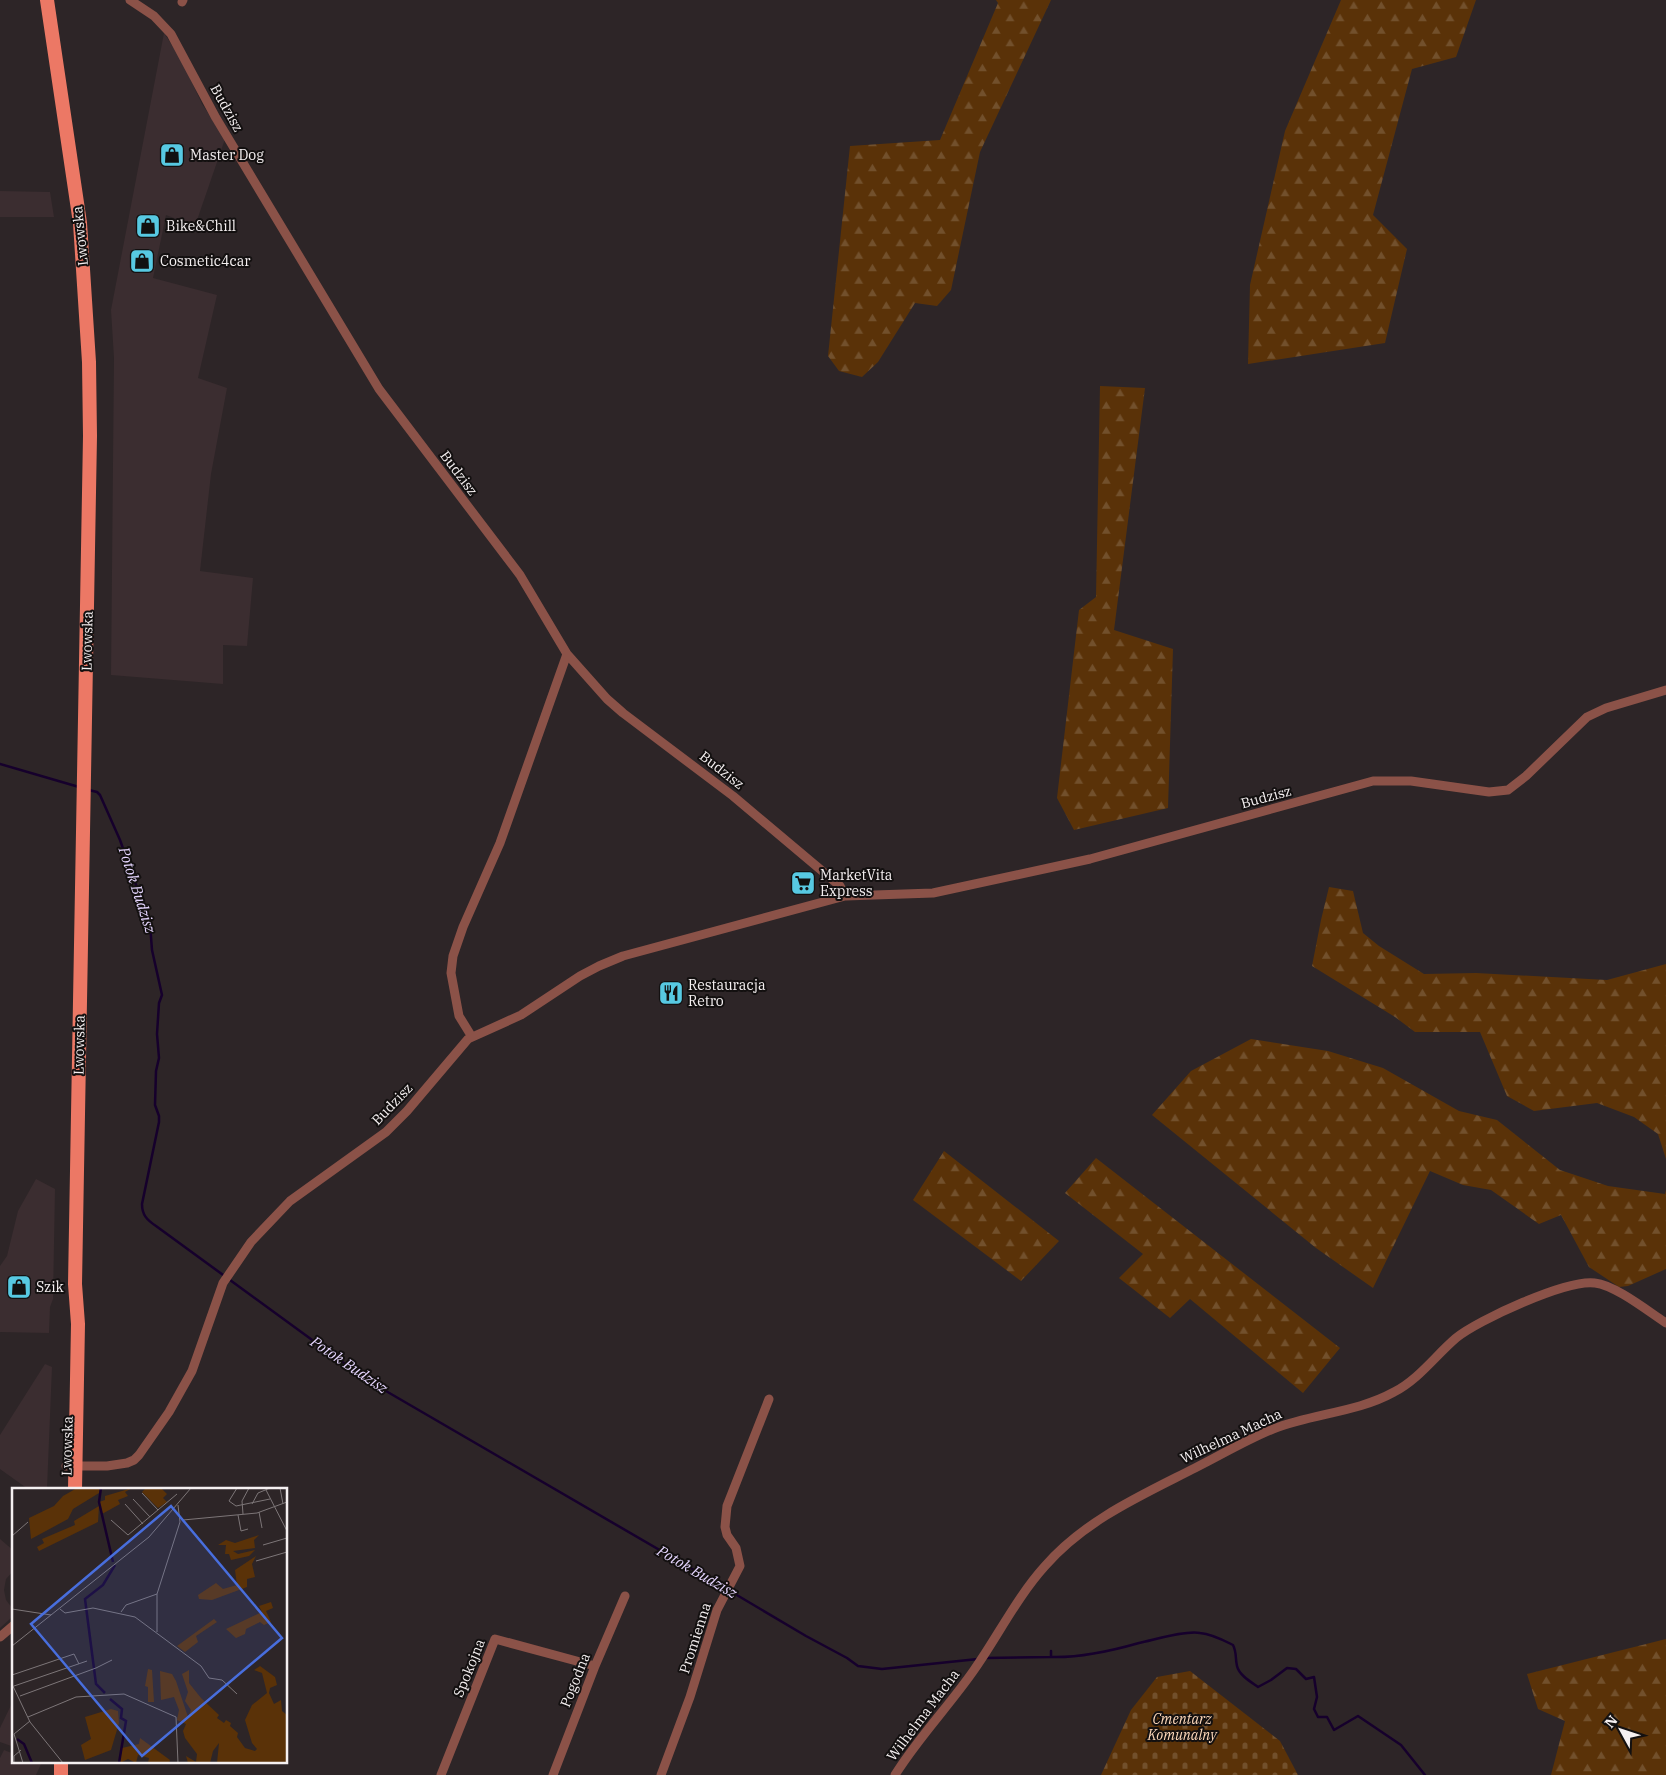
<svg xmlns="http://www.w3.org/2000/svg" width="1666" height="1775" font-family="'IBM Plex Serif',serif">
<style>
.built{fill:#3b2d30}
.forest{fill:url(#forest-firs)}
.cemetery{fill:url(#cemetery-stones)}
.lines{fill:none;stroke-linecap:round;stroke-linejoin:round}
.stream{stroke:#16002c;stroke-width:2.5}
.street{stroke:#8b5248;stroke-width:9}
.primary{stroke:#ec7865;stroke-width:14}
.labels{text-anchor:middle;stroke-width:4;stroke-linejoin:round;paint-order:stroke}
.street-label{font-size:14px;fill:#f5f0f1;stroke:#131010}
.poi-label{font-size:14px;fill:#f5f0f1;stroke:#131010;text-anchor:start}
.park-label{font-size:14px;font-style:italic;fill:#fdd8ba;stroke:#131010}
.water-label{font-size:15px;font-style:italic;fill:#e6d6ff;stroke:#131010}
.inset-river{fill:none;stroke:#16002c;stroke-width:2.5}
.inset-road{fill:none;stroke:#7d7678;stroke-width:1}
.view{fill:#486edd;fill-opacity:0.15;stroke:#486edd;stroke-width:2.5}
.inset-edge{fill:none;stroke:#f5f0f1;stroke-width:2.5}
</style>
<defs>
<pattern id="forest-firs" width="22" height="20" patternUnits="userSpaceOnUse" patternTransform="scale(1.25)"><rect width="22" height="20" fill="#5a3208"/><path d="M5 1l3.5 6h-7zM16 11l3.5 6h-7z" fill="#72502c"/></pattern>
<pattern id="cemetery-stones" width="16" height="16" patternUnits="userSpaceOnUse" patternTransform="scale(1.25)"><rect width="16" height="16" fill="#5a3208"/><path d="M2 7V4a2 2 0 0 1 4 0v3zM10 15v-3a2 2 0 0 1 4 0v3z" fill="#72502c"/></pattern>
</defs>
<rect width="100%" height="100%" fill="#2d2527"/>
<!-- built -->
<path class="built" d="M164 33 181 59 202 104 225 139 195 226 166 215 153 278 217 295 198 378 227 388 211 474 200 571 253 578 247 646 223 645V684L111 675 114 358 111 310Z
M0 191 50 192 54 217H0Z
M36 1179 55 1189 53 1299 50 1307 49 1333 0 1332V1266L7 1256 18 1211Z
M45 1364 52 1367 47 1489H28L0 1469V1435Z
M0 1539 14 1551V1570L6 1579 4 1590 6 1600 12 1608V1617L0 1628Z
M14 1699V1747L0 1742V1728Z
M4 1750 14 1754V1761H34L41 1764 36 1775H0V1758Z"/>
<!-- forest -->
<path class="forest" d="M996 0H1051L980 152 951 290 937 306 915 303 878 362 862 377 839 371 828 356 850 146 940 140 998 3Z
M1341 0H1476L1456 57 1412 69 1373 215 1407 249 1385 343 1248 364 1250 285 1285 131Z
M1100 386 1145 388 1114 630 1173 649 1168 808 1074 830 1057 798 1079 610 1096 597Z
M1329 887 1353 891 1363 933 1379 946 1424 974 1476 973 1607 980 1666 964V1159L1658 1134 1634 1117 1597 1103 1534 1111 1507 1096 1480 1032H1415L1395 1017 1312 966 1321 920Z
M1251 1039 1328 1051 1383 1068 1459 1111 1497 1120 1560 1170 1608 1186 1665 1194 1666 1190V1269L1628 1286 1619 1287 1589 1267 1561 1215 1539 1224 1491 1190 1463 1185 1430 1171 1373 1288 1316 1248 1152 1115 1191 1071Z
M944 1151 1059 1241 1021 1281 913 1200Z
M1096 1158 1340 1348 1303 1393 1190 1299 1170 1318 1119 1278 1143 1254 1065 1193Z
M1666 1639V1775H1551L1565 1721 1538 1709 1527 1674Z"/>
<!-- cemetery -->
<path class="cemetery" d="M1190 1671 1280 1741 1298 1775H1101L1131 1710 1157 1677Z"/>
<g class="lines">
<!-- stream -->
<path class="stream" d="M0 764 79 787
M89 790 97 792 100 795 120 840 150 924 152 950 162 995 159 1003 157 1034 159 1058 156 1071 155 1105 159 1116V1122L142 1204C142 1215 147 1220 156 1226L367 1380 725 1588
M730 1591 806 1636 847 1658 858 1666 882 1669 978 1659
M1051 1657C1081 1658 1111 1651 1139 1643 1154 1640 1186 1630 1200 1633 1212 1634 1223 1640 1233 1645 1237 1653 1235 1658 1237 1666 1239 1675 1251 1682 1258 1687L1271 1680 1287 1668 1296 1669 1306 1679 1314 1677 1317 1697 1314 1709 1318 1717H1327L1334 1730 1358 1716 1401 1745 1425 1775
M984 1658 1051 1657V1651"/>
<!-- street -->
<path class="street" d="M130 0 154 16 171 34 216 118 379 389 520 575 567 654 607 699 623 713 733 796 840 886 845 896
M182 2 183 0
M472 1037 459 1016 451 973 453 956 463 927 500 843 567 654
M66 1466H107L127 1463 134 1460 139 1455 169 1412 192 1371 223 1283 251 1242 290 1201 386 1132 407 1111 468 1039 521 1015 580 976 599 966 623 956 845 896 933 893 1090 859 1373 781H1411L1489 792 1508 790 1526 776 1587 717 1606 708 1666 690
M0 1637 14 1625
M441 1775 495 1639 595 1666
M553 1775 595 1666 625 1596
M661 1775 690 1697 717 1610 740 1566 736 1548 727 1535 725 1527 727 1506 769 1399
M895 1775C918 1738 949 1706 974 1670 998 1636 1017 1597 1045 1566 1085 1520 1142 1495 1195 1468 1221 1455 1246 1440 1273 1429 1313 1413 1356 1413 1394 1392 1419 1379 1435 1356 1456 1338 1478 1320 1567 1279 1595 1283 1615 1285 1649 1312 1666 1323"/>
<!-- primary -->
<path class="primary" d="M47 0 80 223 89 362 90 436 75 1284 78 1324 75 1489
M61 1775V1761"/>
</g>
<!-- icons -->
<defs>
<symbol id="shop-square" viewBox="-11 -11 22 22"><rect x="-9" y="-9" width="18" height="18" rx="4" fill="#57c9e2" stroke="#131010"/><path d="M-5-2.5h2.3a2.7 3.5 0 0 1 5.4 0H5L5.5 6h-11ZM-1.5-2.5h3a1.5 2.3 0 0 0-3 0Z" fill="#111"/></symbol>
<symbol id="supermarket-square" viewBox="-11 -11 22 22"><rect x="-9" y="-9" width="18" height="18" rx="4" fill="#57c9e2" stroke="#131010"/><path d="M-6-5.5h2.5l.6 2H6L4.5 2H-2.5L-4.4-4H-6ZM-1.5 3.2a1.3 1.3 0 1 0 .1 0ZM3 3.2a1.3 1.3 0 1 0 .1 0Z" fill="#111"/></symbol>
<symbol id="restaurant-square" viewBox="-11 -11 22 22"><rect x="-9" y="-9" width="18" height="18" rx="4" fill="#57c9e2" stroke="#131010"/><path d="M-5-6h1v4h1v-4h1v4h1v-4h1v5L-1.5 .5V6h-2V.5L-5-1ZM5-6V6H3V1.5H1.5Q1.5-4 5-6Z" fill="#111"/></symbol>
</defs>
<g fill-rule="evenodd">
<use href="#shop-square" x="158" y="141" width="28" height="28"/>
<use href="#shop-square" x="134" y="212" width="28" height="28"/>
<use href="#shop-square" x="128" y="247" width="28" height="28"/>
<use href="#supermarket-square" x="789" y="869" width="28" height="28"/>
<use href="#restaurant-square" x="657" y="979" width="28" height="28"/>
<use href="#shop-square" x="5" y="1273" width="28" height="28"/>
</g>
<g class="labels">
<!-- street labels -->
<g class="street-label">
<text transform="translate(227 108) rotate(61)" y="5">Budzisz</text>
<text transform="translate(80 236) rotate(-96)" y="5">Lwowska</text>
<text transform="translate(459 473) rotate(53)" y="5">Budzisz</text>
<text transform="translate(87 641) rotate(-89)" y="5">Lwowska</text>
<text transform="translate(722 770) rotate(38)" y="5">Budzisz</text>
<text transform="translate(1266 797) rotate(-15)" y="5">Budzisz</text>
<text transform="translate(79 1045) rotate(-89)" y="5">Lwowska</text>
<text transform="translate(392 1104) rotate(-46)" y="5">Budzisz</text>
<text transform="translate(1231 1436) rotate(-25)" y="5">Wilhelma Macha</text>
<text transform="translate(67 1446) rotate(-89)" y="5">Lwowska</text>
<text transform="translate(695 1638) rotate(-72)" y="5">Promienna</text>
<text transform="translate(469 1668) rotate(-68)" y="5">Spokojna</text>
<text transform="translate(575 1680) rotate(-68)" y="5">Pogodna</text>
<text transform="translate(923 1715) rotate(-53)" y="5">Wilhelma Macha</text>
</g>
<!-- poi labels -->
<g class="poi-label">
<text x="190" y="160">Master Dog</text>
<text x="166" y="231">Bike&amp;Chill</text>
<text x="160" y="266">Cosmetic4car</text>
<text x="820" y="880">MarketVita<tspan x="820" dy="16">Express</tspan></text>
<text x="688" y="990">Restauracja<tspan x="688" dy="16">Retro</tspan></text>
<text x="36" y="1292">Szik</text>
</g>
<!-- park labels -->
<g class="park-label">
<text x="1182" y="1724">Cmentarz<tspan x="1182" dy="16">Komunalny</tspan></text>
</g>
<!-- water labels -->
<g class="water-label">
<text transform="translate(137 890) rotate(72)" y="5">Potok Budzisz</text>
<text transform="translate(349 1365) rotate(34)" y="5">Potok Budzisz</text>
<text transform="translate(697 1572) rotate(30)" y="5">Potok Budzisz</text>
</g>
</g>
<!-- overview -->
<g transform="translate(12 1488)">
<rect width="275" height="275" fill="#2d2527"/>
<path d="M65 0H88L87 5 61 21 56 31 19 51 17 30 42 18 51 8ZM120 0 113 4 116 8 106 12 108 16 90 26 87 14 93 12V8ZM87 18 86 34 27 63 25 59 32 55 30 51 63 37 62 33ZM247 47 242 52 243 60 221 63 226 66 243 62 237 68 219 72 217 66H213L214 57H206L214 52 223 55ZM244 68 240 76 243 89 235 91V99L200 112 187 111 186 107 204 95 211 101 225 97 223 82ZM259 114 261 120 254 123 259 134 252 137 248 134 234 141 233 146 224 150 214 141 250 124 247 118ZM202 131 205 134 184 148 186 154 173 164 165 158ZM248 178 263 189 265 197 258 200 257 205 262 216 269 212 270 223 275 227V275H205L207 255 201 263 198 275H176L174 268 184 274 185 266 173 250 171 243 174 236 165 232 167 222 162 209 149 212 148 183 160 186 164 193 176 229 179 222 173 213 176 204 170 186 177 182V195L189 210 207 227 205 230 212 235 214 232 219 235 218 238 226 245 225 249 233 260 243 263 245 261 240 255 233 232 240 217 255 205 250 185 242 182ZM136 181 140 182 142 214H136V199L133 198ZM128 250 158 272 157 275H136L137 270 126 267 124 275 116 271 108 275 110 260 127 256Z" fill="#5a3208"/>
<path d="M99 221 106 223 107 235 99 262 73 272 69 257 79 251 73 229Z" fill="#5a3208"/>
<path d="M134 0H149L155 6 151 10 155 14 146 20 130 4Z" fill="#5a3208"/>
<path class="inset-river" d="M89 0 87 14 101 74M93 205 84 196 73 111 91 97 103 77M98 211 110 221 109 230 114 233 107 275M5 251 12 256 20 275"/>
<path class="inset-road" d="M225 0 217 13 224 18 258 11M268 0 271 16M254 2 275 43M130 5 146 22M121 11 138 29M113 16 131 36M240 16 246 5 258 0M247 24 250 40M231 26 230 13 237 0M226 27 229 43 236 41M99 32 116 47 165 6M171 32 245 25 275 14M0 48 16 34M251 57 275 50M244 73 275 64M0 121 39 127M48 121 53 125 81 120 123 129 189 178 197 190 210 192 225 206M109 124 114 117 145 106M145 144V106L168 34 166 17M0 158 137 49 179 0M0 187 62 166 67 176M0 196 18 234 51 275M2 198 75 173M8 208 84 180 100 172M16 229 64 209 112 206 164 229 166 275M2 275V268L9 262M11 275 2 246 18 233"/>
<path class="view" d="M159 18 270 150 130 268 19 136Z"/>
<rect width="275" height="275" class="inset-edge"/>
</g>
<!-- north arrow -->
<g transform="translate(1621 1730) rotate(310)" stroke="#131010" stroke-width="4" paint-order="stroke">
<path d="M0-4L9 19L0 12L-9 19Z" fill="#f5f0f1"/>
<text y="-8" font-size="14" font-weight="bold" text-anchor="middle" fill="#f5f0f1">N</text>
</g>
</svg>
